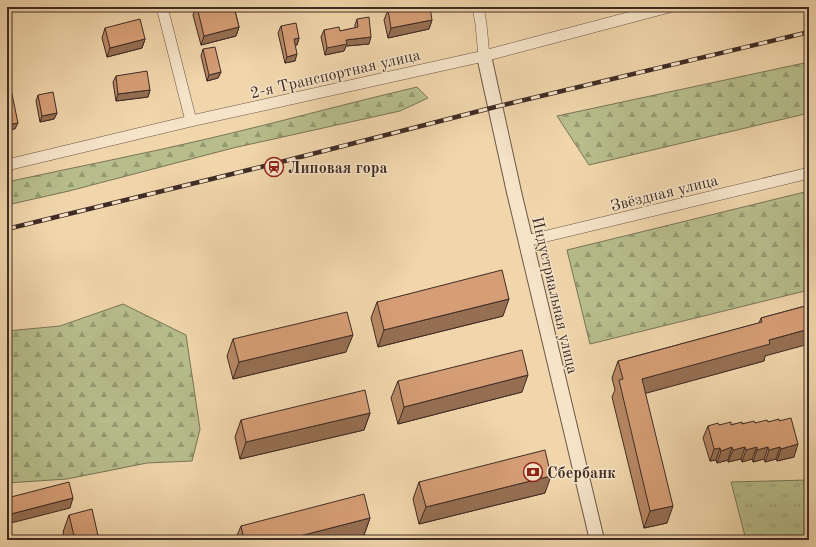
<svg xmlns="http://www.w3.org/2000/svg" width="816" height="547" font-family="'Old Standard TT',serif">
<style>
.grass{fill:url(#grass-tufts);stroke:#7a7558}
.forest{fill:url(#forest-firs);stroke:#7a7558}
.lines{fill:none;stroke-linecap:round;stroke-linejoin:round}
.minor-casing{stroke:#6b5647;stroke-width:12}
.tertiary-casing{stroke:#6b5647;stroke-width:16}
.minor{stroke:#f6e4c9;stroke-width:11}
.tertiary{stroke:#f6e4c9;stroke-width:14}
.rail-casing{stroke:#3e2c25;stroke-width:4.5}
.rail{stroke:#f6e4c9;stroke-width:3;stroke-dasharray:9;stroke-linecap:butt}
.wall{fill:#b88865;stroke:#3e2c25}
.shaded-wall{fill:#966f53;stroke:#3e2c25}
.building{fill:#d69e76;stroke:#3e2c25}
.labels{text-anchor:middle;stroke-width:3;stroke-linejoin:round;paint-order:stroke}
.street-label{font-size:16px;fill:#3e2c25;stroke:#f6e4c9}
.poi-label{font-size:16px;font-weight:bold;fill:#3e2c25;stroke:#f6e4c9;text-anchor:start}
</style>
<defs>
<pattern id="grass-tufts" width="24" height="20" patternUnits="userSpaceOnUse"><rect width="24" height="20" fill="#b7be8c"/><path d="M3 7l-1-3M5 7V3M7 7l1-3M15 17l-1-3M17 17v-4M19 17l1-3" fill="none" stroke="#969b72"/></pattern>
<pattern id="forest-firs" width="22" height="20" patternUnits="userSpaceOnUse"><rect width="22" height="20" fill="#b7be8c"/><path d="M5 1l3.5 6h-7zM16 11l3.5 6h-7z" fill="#969b72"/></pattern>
</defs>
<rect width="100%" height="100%" fill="#f1d6ac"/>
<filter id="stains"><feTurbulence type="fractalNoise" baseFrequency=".005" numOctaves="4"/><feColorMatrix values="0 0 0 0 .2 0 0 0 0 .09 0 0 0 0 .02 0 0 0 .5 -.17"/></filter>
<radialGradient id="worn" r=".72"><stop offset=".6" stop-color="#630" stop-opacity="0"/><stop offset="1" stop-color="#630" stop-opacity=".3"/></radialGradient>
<!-- grass -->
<path class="grass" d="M808 480 809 540H746L731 482Z"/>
<!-- forest -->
<path class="forest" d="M809 62V113L589 165 557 116Z
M417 87 428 98 400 111 233 148 69 191 7 205V182C75 167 144 154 211 138 280 122 348 103 417 87Z
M809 191V290L590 344 567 250Z
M123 304 186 335 200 429 192 461 147 463 67 479 7 483V331L60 326Z"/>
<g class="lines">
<defs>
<path id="minor" d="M162 7 191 121
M478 7 481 24 484 56
M7 165 191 121 484 56 669 7
M526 241 809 173"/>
<path id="tertiary" d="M484 56 514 192 597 540"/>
</defs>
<!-- minor casing -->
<use href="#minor" class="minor-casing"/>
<!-- tertiary casing -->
<use href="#tertiary" class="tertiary-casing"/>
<!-- minor -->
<use href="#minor" class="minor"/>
<!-- tertiary -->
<use href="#tertiary" class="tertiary"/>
<defs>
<path id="rail" d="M7 229 273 164 495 107 809 32"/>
</defs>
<!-- rail casing -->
<use href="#rail" class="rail-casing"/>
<!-- rail -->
<use href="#rail" class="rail"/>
</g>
<!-- wall -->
<path class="wall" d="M196 7H234L239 27 236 36 201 45 193 15Z
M388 10 432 20 429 29 388 38 384 20Z
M357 19 369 44 346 46 344 51 325 55 321 37 324 30 340 31 355 28V25Z
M281 26 299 38 297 45H295V61L285 63 278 33Z
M105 28 145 39 142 48 107 57 102 38Z
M203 49 221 72 218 78 207 81 201 56Z
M116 76 150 90 148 97 116 101 113 82Z
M38 95 57 113 54 119 40 122 36 101Z
M377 302 503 316 378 347 371 318Z
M809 305 765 356 764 361 645 393 667 523 644 528 612 397 615 390 612 378 618 361 759 323 761 318Z
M233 339 346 352 233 379 227 356Z
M398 381 522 392 398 424 391 398Z
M370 413 364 430 240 459 235 437 241 420Z
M779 421 794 457 777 461 776 459 765 462 764 459 753 462 752 459 742 462 741 459 728 462V460L717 463 716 460 710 461 703 438 708 426Z
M419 482 545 493 419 524 413 499Z
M69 515 99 540H65L63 532Z
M370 518 364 535 344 540H235L241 526Z"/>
<!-- shaded-wall -->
<path class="shaded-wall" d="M432 20 429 29 388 38 391 28Z
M239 27 236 36 201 45 204 36Z
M371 37 369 44 346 46 344 51 325 55 327 48 346 40Z
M299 38 297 45 292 46 294 39Z
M145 39 142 48 107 57 110 48Z
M297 54 295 61 285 63 287 57Z
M221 72 218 78 207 81 209 75Z
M150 90 148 97 116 101 118 94Z
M57 113 54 119 40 122 42 116Z
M18 123 15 129 7 130V125Z
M509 299 503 316 378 347 384 330Z
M809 329V344L765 356 764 361 636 396 642 379 769 340Z
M353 335 346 352 233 379 239 362Z
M528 375 522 392 398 424 404 407Z
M370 413 364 430 240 459 246 442Z
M798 444 794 457 777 461 781 449Z
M732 447 728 460 717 463 721 451Z
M745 447 741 459 728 462 733 450Z
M757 447 752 459 742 462 746 450Z
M768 447 764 459 753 462 757 450Z
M780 447 776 459 765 462 769 450Z
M720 448 716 460 710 461 714 449Z
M551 476 545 493 419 524 426 507Z
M73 498 70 508 7 524V515Z
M673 506 667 523 644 528 650 511Z
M370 518 364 535 344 540H284Z"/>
<!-- building -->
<path class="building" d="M197 7H234L239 27 204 36Z
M404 7H430L432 20 391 28 388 10Z
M369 17 371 37 346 40 347 44 327 48 324 30 339 27 340 31 358 27 357 19Z
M140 19 145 39 110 48 105 28Z
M296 23 299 38 294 39 297 54 287 57 281 26Z
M215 47 221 72 209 75 203 49Z
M147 71 150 90 118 94 116 76Z
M7 75H8L18 123 7 125Z
M53 92 57 113 42 116 38 95Z
M502 270 509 299 384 330 377 302Z
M809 305V329L769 340 770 344 642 379 673 506 650 511 619 380 623 379 618 361 762 322 761 318Z
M347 312 353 335 239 362 233 339Z
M522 350 528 375 404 407 398 381Z
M365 390 370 413 246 442 241 420Z
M791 418 798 444 781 449 780 447 769 450 768 447 757 450V447L746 450 745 447 733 450 732 447 721 451 720 448 714 449 708 426 718 423 719 425 731 422V425L742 422V424L754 421 755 423 767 420 768 422 779 419V421Z
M545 450 551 476 426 507 419 482Z
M69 482 73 498 7 515V498Z
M364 494 370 518 284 540H244L241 526Z
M92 509 99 540H75L69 515Z"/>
<!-- icons -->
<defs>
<symbol id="station-ring" viewBox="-11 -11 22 22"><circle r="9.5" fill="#f6e4c9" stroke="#8f2418" stroke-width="1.5"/><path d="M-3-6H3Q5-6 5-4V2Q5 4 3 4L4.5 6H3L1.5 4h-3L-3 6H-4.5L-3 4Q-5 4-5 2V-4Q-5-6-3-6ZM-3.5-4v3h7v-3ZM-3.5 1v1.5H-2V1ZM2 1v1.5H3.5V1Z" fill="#8f2418"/></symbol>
<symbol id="bank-ring" viewBox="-11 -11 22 22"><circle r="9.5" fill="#f6e4c9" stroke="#8f2418" stroke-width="1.5"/><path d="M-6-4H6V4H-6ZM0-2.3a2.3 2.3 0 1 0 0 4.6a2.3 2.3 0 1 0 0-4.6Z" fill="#8f2418"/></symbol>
</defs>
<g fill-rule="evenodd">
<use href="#station-ring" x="263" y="156" width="22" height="22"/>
<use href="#bank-ring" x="522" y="461" width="22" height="22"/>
</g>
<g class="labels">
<!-- street labels -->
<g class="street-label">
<text transform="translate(335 73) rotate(-13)" y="6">2-я Транспортная улица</text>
<text transform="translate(664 192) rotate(-14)" y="6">Звёздная улица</text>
<text transform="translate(556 295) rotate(77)" y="6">Индустриальная улица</text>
</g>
<!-- poi labels -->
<g class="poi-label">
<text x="288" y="173">Липовая гора</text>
<text x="547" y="478">Сбербанк</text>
</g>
</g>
<!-- margin -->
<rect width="816" height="547" fill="none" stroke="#f1d6ac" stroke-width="24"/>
<rect x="8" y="8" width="800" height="531" fill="none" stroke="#3e2c25" stroke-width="2"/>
<rect x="12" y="12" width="792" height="523" fill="none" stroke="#3e2c25"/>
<rect width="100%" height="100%" filter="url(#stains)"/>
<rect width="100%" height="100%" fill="url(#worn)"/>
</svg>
